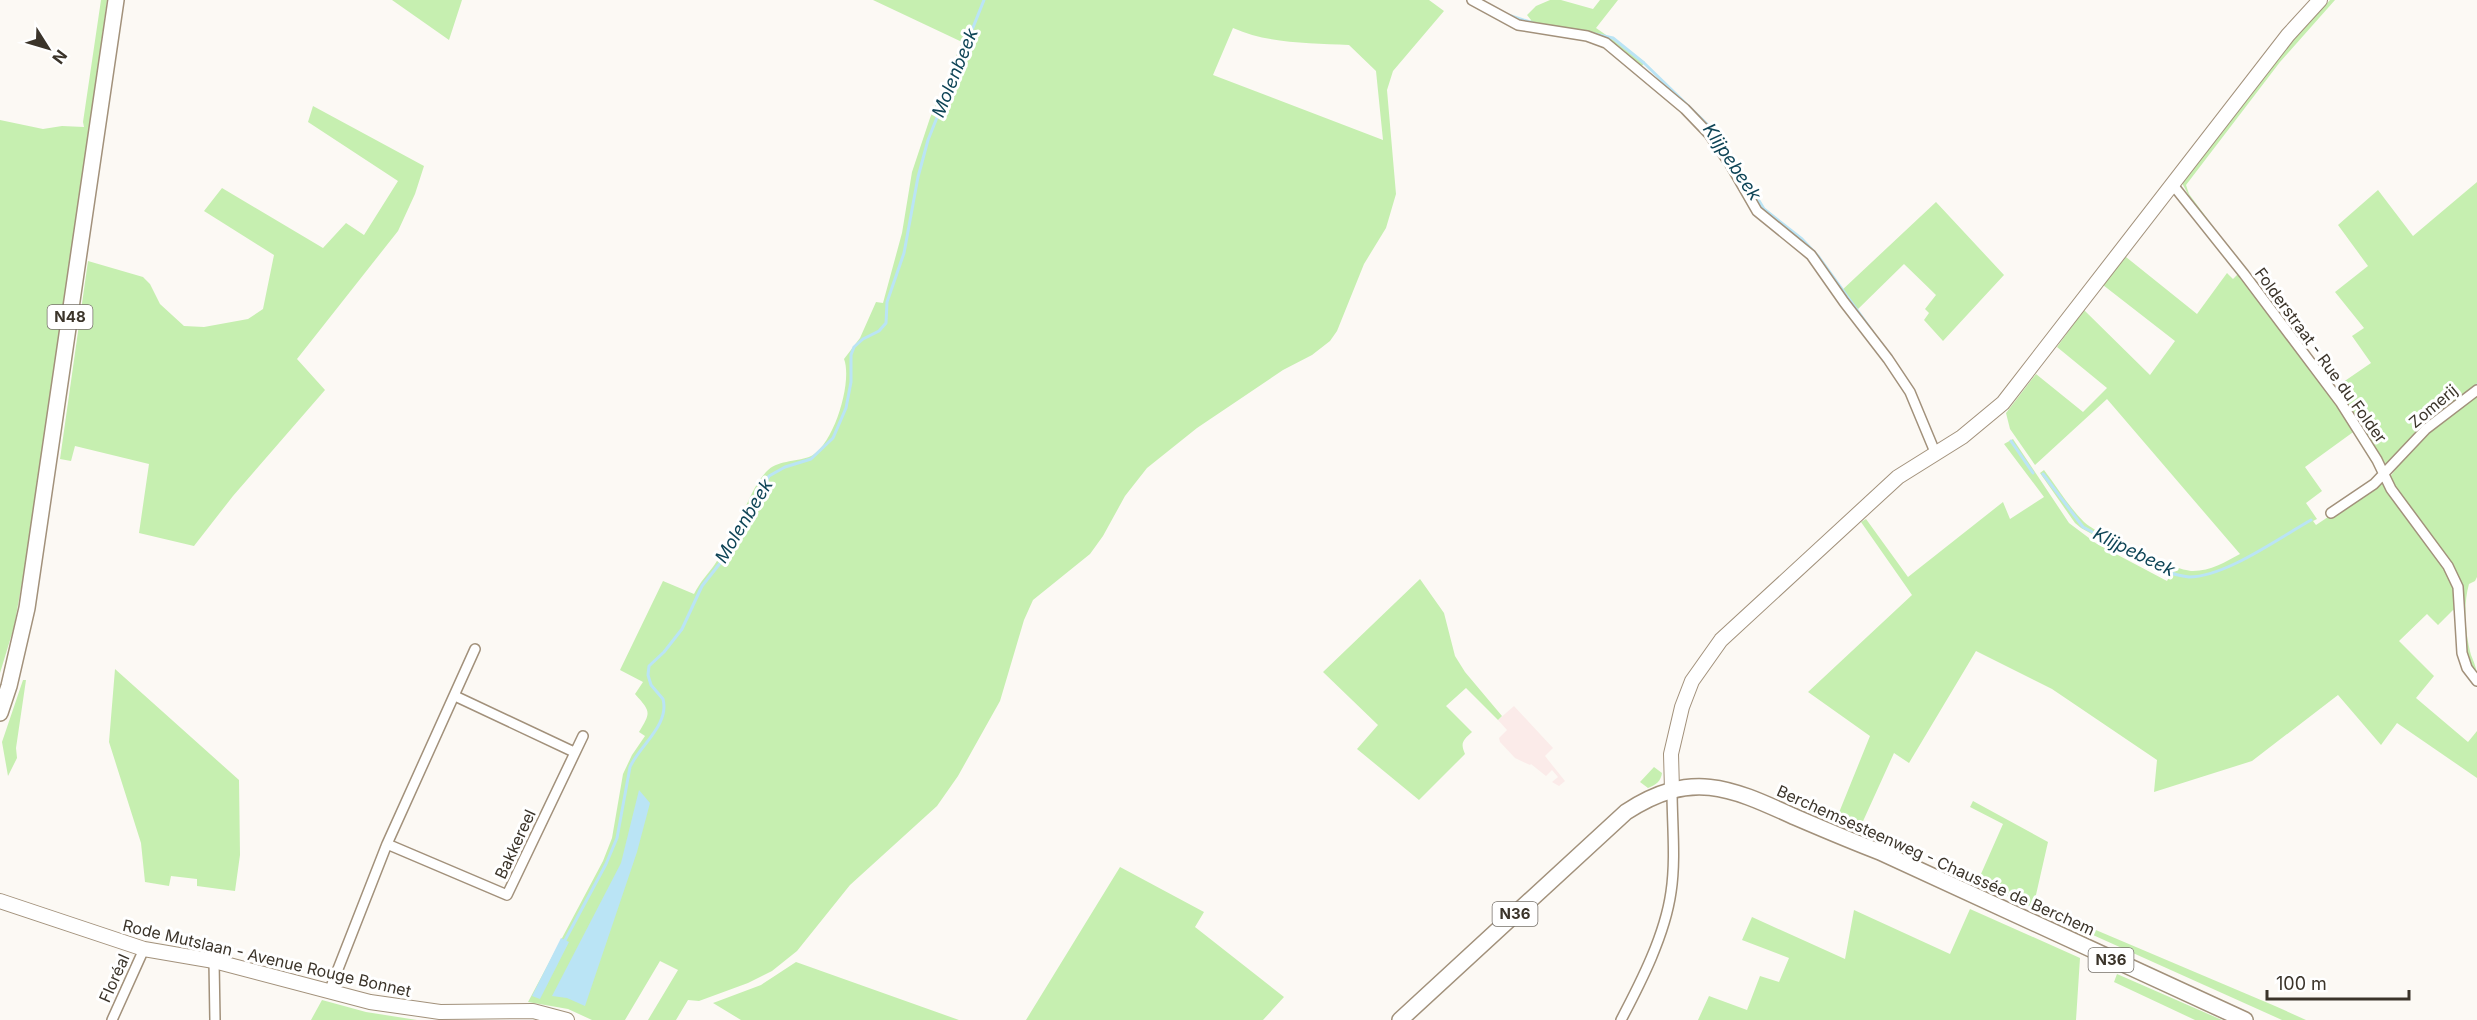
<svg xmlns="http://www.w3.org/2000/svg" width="2477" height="1020" font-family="Inter,sans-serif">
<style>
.education{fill:#fbebe9}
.green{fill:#c6efb0;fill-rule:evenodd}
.water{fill:#bae4f5}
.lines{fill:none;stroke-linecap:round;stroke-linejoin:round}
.stream{stroke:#bae4f5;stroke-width:3}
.street-casing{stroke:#a2917b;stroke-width:12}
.secondary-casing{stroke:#a2917b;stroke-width:16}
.primary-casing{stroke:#a2917b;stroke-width:18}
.street{stroke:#fff;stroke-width:9}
.secondary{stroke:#fff;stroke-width:14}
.primary{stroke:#fff;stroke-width:15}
.labels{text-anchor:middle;stroke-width:6;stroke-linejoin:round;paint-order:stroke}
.shield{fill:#fff;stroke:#76716a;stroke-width:1.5}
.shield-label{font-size:15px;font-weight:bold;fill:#3b342a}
.street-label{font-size:16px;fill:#3b342a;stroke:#fff}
.water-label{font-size:18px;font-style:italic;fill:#0f4557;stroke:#fff}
</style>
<rect width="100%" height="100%" fill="#fcf9f4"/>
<!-- education -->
<path class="education" d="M1514 706 1553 748 1545 756 1565 781 1559 786 1552 782 1558 777 1552 770 1546 776 1531 764 1530 765 1515 758 1500 742 1499 738 1507 730 1498 720Z"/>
<!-- green -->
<path class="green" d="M101 0H107L90 128 25 566 14 627 0 673V120L43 129 62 126 84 127 83 122Z
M392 0H462L449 40Z
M873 0H1429L1444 11 1393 71 1387 90 1396 194 1386 228 1364 264 1337 331 1330 341 1312 355 1283 370 1197 428 1147 468 1125 496 1103 536 1090 554 1033 600 1024 620 1000 701 958 776 937 806 850 885 797 951 772 971 748 983 699 1001 688 1000 676 1020H648L678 970 660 961 625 1020H592L568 1009 528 1002 603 861 612 838 623 774 632 755 645 736 639 732C651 712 651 712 635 694L643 682 620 670 663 581 694 594C700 582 708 574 715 564 722 554 727 542 733 532 745 512 751 489 766 472 777 460 795 462 809 457 833 448 853 382 844 359L860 338 876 302 883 303 902 233 912 172 930 118 962 42ZM1233 28C1269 44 1310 43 1349 45L1376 71 1383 140 1213 75Z
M1550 0H1561L1593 9 1600 0H1618L1596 28 1645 62 1641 67 1612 42 1599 37 1527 24 1531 20 1527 15 1536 6Z
M2330 0H2335L2280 62 2186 185 2189 194 2261 291 2189 196 2182 183 2298 34Z
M313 106 424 166 415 194 398 231 297 359 325 390 233 496 194 546 139 533 149 464 75 446 71 461 60 459 88 261 143 277 150 284 160 304 184 326 204 327 248 319 263 309 274 255 204 211 222 188 323 248 346 223 364 235 398 181 308 122Z
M2477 182V387L2390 464H2386L2333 389 2371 363 2352 336 2364 328 2335 292 2368 266 2338 225 2378 190 2413 236Z
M1936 202 2004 275 1943 341 1924 320 1929 313 1925 309 1936 295 1904 264 1855 312 1840 292Z
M2126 257 2197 314 2227 273 2233 279 2241 271 2356 430 2305 467 2322 491 2306 503 2317 519 2313 521 2316 525 2382 481 2452 579 2458 612 2453 610 2438 625 2427 614 2399 641 2434 676 2416 698 2468 742 2477 731V778L2397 723 2381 745 2338 695 2252 761 2154 792 2157 760 2052 689 1976 651 1909 763 1894 753 1859 830 1836 820 1870 736 1808 692 1912 595 1861 522 1866 519 1908 577 2003 502 2010 519 2044 497 2004 444 2013 439 2069 523 2097 544 2167 581 2169 577 2081 528 2075 523 2040 473 2044 470C2057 487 2069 507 2084 522 2098 535 2174 571 2193 571 2211 571 2225 562 2240 554L2107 399 2035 465 2010 429 2006 413 2036 374 2083 412 2107 388 2057 347 2084 310 2150 375 2175 341 2103 285Z
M2477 392V577L2475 581 2469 584C2463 605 2465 633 2471 655 2474 663 2477 668 2477 677L2467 660 2462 603 2464 591 2389 478 2415 444Z
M1420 579 1444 613 1455 656 1465 672 1502 716 1498 720 1466 688 1446 706 1472 732C1463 740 1460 743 1465 754L1419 800 1357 749 1378 725 1323 672Z
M115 669 239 780 240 855 235 891 197 886V879L171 876 169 886 145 882 141 843 109 742Z
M23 680H26L16 748 17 758 8 776 2 742Z
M1654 767 1662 773C1661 781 1656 785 1648 788L1640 782Z
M1973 801 2048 842 2033 908 1977 883 2003 824 1970 807Z
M1120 867 1204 912 1195 927 1284 997 1263 1020H1026Z
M2044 908 2275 1006 2306 1020H2282L2044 913Z
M1970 909 2080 958 2076 1020H1698L1709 996 1747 1010 1760 976 1779 982 1789 958 1742 940 1752 917 1845 959 1854 910 1950 954Z
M796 962 959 1020H741L713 1003 761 985Z
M2117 974 2222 1020H2195L2114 982Z
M322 1000 366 1012 417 1020H311Z"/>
<!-- water -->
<path class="water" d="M639 790 650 803 637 852 585 1006 567 998 552 996 621 863Z
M561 938 569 942 540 999 532 996Z"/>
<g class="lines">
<!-- stream -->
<path class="stream" d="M1508 15 1533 23
M1586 32 1613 38 1644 63 1708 125 1732 156 1764 209 1802 239 1818 256 1872 331
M2426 424 2477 385
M2011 441 2033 473
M2043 474 2083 527 2166 571C2173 574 2181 576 2189 577 2225 577 2279 538 2311 520
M564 942 606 864 617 838 630 767C639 746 670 725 663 699L651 685 648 675 649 666 664 652 682 629 702 586 721 562 769 476 785 467 811 459 833 438 846 408 851 382V355L854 347 863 339 879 331 886 323 887 302 904 253 918 177 928 140 984 0"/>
<defs>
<path id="street" d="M1472 0 1518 25 1587 36 1606 43 1685 109 1709 134 1730 164 1757 211 1811 255 1844 302 1888 359 1910 392 1935 452
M2173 185 2244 274 2341 403 2377 460 2391 489 2448 566 2458 587 2462 653 2467 668 2477 681
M2331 513 2374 484 2426 429 2477 390
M455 696 574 752
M387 844 507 895 583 736
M214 961 215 1020
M329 992 387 844 475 649
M112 1020 144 949
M1621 1020C1641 982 1665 935 1671 892 1676 859 1672 823 1672 790"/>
<path id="secondary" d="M1672 790 1671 754 1682 707 1692 681 1721 640 1898 477 1962 437 2003 403 2288 35 2320 0
M0 901 144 949 214 961 370 1002 440 1012 533 1011 567 1020"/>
<path id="primary" d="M0 713 9 686 27 608 116 0
M1400 1020 1626 812C1692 769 1731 788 1795 817 1823 829 1851 841 1880 852L2245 1020"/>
</defs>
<!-- street casing -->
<use href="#street" class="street-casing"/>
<!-- secondary casing -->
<use href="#secondary" class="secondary-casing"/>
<!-- primary casing -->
<use href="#primary" class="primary-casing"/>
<!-- street -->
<use href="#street" class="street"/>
<!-- secondary -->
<use href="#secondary" class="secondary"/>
<!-- primary -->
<use href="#primary" class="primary"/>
</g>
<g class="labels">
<!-- shield labels -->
<g class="shield">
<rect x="47.5" y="305" width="45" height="24" rx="4.5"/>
<rect x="1492.5" y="902" width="45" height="24" rx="4.5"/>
<rect x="2088.5" y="948" width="45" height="24" rx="4.5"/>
</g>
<g class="shield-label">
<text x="70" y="322">N48</text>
<text x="1515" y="919">N36</text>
<text x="2111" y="965">N36</text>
</g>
<!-- street labels -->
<g class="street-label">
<text transform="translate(2321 355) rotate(54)" y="6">Folderstraat - Rue du Folder</text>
<text transform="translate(2433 406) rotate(-40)" y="6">Zomerij</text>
<text transform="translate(515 844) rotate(-65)" y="6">Bakkereel</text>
<text transform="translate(1936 860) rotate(24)" y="6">Berchemsesteenweg - Chaussée de Berchem</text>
<text transform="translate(267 958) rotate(13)" y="6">Rode Mutslaan - Avenue Rouge Bonnet</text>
<text transform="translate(114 978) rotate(-66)" y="6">Floréal</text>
</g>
<!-- water labels -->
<g class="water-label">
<text transform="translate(955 73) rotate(-68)" y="6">Molenbeek</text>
<text transform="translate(1732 162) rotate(56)" y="6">Klijpebeek</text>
<text transform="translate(744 521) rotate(-59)" y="6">Molenbeek</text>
<text transform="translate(2134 552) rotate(26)" y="6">Klijpebeek</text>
</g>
</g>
<!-- north arrow -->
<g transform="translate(48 48) rotate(127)" stroke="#ffffff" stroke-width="4.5" paint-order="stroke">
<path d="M0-4.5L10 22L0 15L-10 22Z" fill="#3b342a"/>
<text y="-9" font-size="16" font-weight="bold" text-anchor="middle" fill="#3b342a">N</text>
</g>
<!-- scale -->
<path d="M2267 990v9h142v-9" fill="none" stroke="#3b342a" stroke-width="3"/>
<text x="2276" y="990" font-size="18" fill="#3b342a" stroke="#ffffff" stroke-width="4.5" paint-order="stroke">100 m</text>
</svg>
